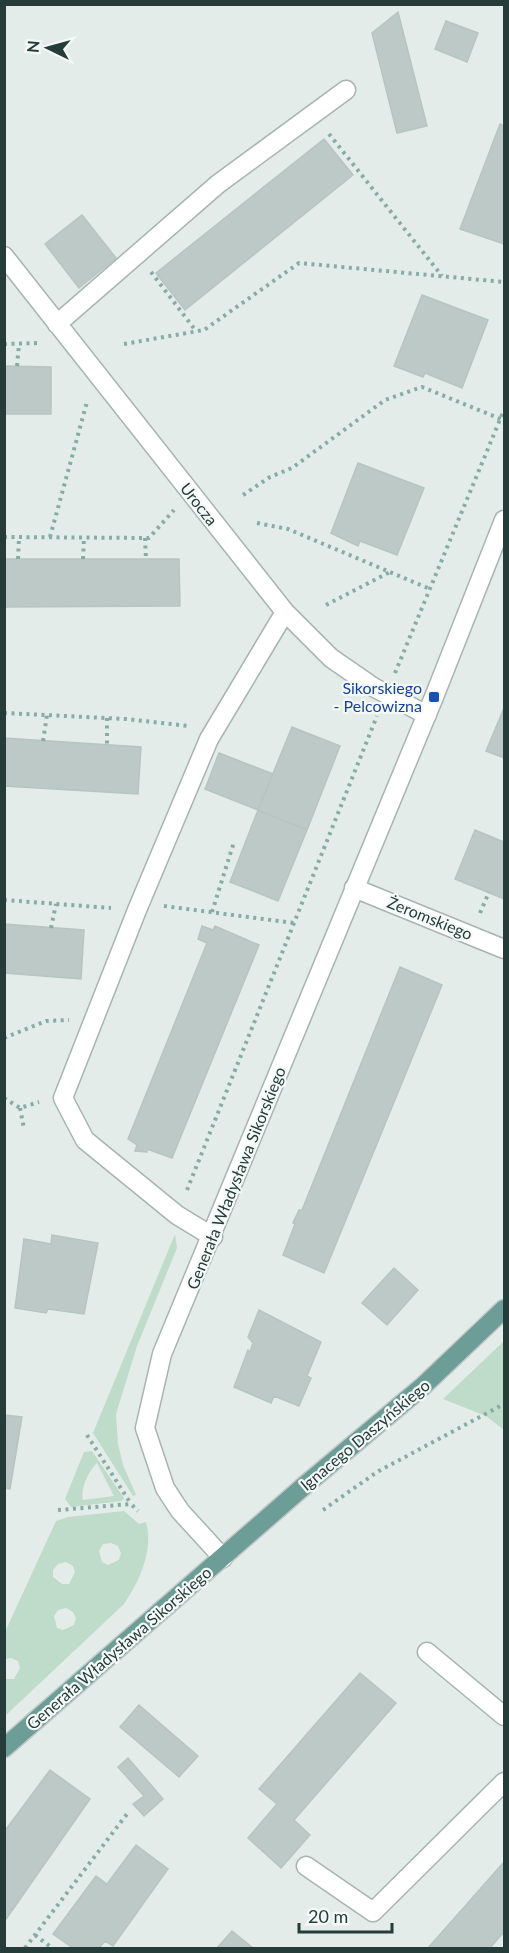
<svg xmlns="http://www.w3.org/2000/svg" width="509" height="1953" font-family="Lato,sans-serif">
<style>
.green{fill:#bfdbca;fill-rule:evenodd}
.building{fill:#bcc9c6;stroke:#b7c5c1;stroke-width:1.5}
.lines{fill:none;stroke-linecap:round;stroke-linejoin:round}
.minor-casing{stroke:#a7b4b1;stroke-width:21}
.major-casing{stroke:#c2c8c8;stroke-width:21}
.path{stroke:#87aca6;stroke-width:4;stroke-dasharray:3 4.5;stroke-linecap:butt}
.minor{stroke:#fff;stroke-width:18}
.major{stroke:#6d9d97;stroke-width:18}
.transit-dot{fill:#1a4fb4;stroke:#f4f9f7;stroke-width:2}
.labels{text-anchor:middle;stroke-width:4.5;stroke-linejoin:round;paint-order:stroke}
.street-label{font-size:16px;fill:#253c39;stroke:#f4f9f7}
.transit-label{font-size:16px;fill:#164399;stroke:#f4f9f7;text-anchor:end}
</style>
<rect width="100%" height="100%" fill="#e4ece9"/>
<!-- green -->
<path class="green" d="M175 1234 177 1248 137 1346 116 1414 118 1444 123 1465 136 1495 133 1496 93 1433Z
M504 1341V1430L486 1416 443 1399Z
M92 1451 124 1498 122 1501 71 1507 65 1499 84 1452ZM97 1463 114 1496 83 1500C80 1489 89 1470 97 1463Z
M124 1511 139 1524 146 1522C154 1550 139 1582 124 1604L5 1716V1679H14L20 1668 18 1661 11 1658 5 1659V1632L56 1521 68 1517ZM111 1543 118 1546 121 1553 119 1560 108 1565 102 1562 99 1551 103 1544ZM66 1562 73 1566 75 1572 69 1584H62L53 1577V1570L58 1564ZM66 1608 73 1612 76 1618 74 1625 63 1630 57 1628 54 1616 58 1610Z"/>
<!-- building -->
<path class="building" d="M398 12 427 126 397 133 372 33Z
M446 21 478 33 467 62 435 49Z
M500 124 504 126V244L460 229Z
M324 139 353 175 185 310 156 273Z
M82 215 116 258 79 288 45 244Z
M422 295 488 320 462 388 425 373 423 377 394 366Z
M4 366 51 367V414H4Z
M358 463 424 488 397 555 360 541 358 546 331 533Z
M4 559H179L180 606 4 607Z
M504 708V758L486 751Z
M292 727 340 746 307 830 258 810Z
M4 738 141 747 138 794 4 786Z
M219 753 273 774 258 810 205 789Z
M258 810 307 830 278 901 230 882Z
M475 830 504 842V899L455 879Z
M4 924 84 930 81 979 4 973Z
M202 926 213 930 215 926 259 945 172 1158 147 1149V1152L135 1151 137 1145 128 1139 207 943 198 939Z
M400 967 442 985 324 1273 283 1255 295 1224 293 1223 299 1210H302Z
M52 1235 98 1243 84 1314 48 1309 46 1313 15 1308 24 1239 51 1244Z
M394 1268 418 1290 387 1325 362 1303Z
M259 1310 321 1342 307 1376 311 1378 299 1406 274 1396 271 1403 234 1387 248 1350 250 1352 253 1343 248 1337Z
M4 1415 22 1417 10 1489 4 1488Z
M360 1673 396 1703 294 1820 310 1835 281 1868 248 1838 277 1804 259 1789Z
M139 1705 198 1756 179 1777 120 1727Z
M128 1758 163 1799 144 1816 133 1804 144 1796 118 1767Z
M50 1770 90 1799 4 1922V1832Z
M136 1845 168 1869 113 1946 105 1941 99 1948H73L53 1934 96 1876 107 1884Z
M504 1862V1932L490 1948H428Z
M232 1931 253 1948H217Z"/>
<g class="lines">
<defs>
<path id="minor" d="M4 256 285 612 331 658 373 687 427 715
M57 324 218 184 346 90
M354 888 504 949
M213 1237 177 1215 85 1140 63 1098 137 910 209 739 285 612
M223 1558 180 1511 165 1488 145 1428 162 1354 434 697 504 520
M427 1652 504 1716
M306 1866 373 1912 504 1782"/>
<path id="major" d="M4 1748 304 1486 422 1387 504 1309"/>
</defs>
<!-- minor casing -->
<use href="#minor" class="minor-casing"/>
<!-- major casing -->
<use href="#major" class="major-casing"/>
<!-- path -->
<path class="path" d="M329 134 442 276
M151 272 196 331
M4 344 40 343
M124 344 204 330 299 263 504 282
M17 366 19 344
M243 495 270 477 292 468 385 400 422 387 501 419
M257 523 288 529 430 589
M4 537 149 538 174 510
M50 537 87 402
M145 538 146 559
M18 559 19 537
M83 559 84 537
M326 605 390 572
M395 673 504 410
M4 713 126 719 189 726
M107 718V745
M43 741 47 715
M4 900 111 908
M164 906 294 923
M212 912 234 842
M480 913 489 892
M51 928 56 904
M4 1038 46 1021 69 1020
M4 1098 20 1108 39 1102
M20 1108 24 1129
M187 1190 377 716
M87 1435 131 1504
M58 1510 131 1504 138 1511
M323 1510 377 1472 504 1404
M35 1935 52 1948
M25 1948 127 1814"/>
<!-- minor -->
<use href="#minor" class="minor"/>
<!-- major -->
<use href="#major" class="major"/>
</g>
<!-- markers -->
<rect class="transit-dot" x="428" y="691" width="12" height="12" rx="3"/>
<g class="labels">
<!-- street labels -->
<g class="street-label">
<text transform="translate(199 504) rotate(52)" y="6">Urocza</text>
<text transform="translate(430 918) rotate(22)" y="6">Żeromskiego</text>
<text transform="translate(236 1178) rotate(-68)" y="6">Generała Władysława Sikorskiego</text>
<text transform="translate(365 1435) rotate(-40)" y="6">Ignacego Daszyńskiego</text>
<text transform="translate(119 1648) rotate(-41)" y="6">Generała Władysława Sikorskiego</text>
</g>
<!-- transit labels -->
<g class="transit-label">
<text x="422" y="694">Sikorskiego<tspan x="422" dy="18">- Pelcowizna</tspan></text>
</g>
</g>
<!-- border -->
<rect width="509" height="1953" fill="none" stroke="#253c39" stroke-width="12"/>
<!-- north arrow -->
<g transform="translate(48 48) rotate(275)" stroke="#f4f9f7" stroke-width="4.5" paint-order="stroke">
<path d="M0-4.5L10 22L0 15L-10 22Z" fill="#253c39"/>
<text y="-9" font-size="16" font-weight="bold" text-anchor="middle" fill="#253c39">N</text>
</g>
<!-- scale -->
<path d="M299 1923v9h93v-9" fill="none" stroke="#253c39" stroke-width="3"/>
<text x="308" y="1923" font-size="18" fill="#253c39" stroke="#f4f9f7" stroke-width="4.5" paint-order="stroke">20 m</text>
</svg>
